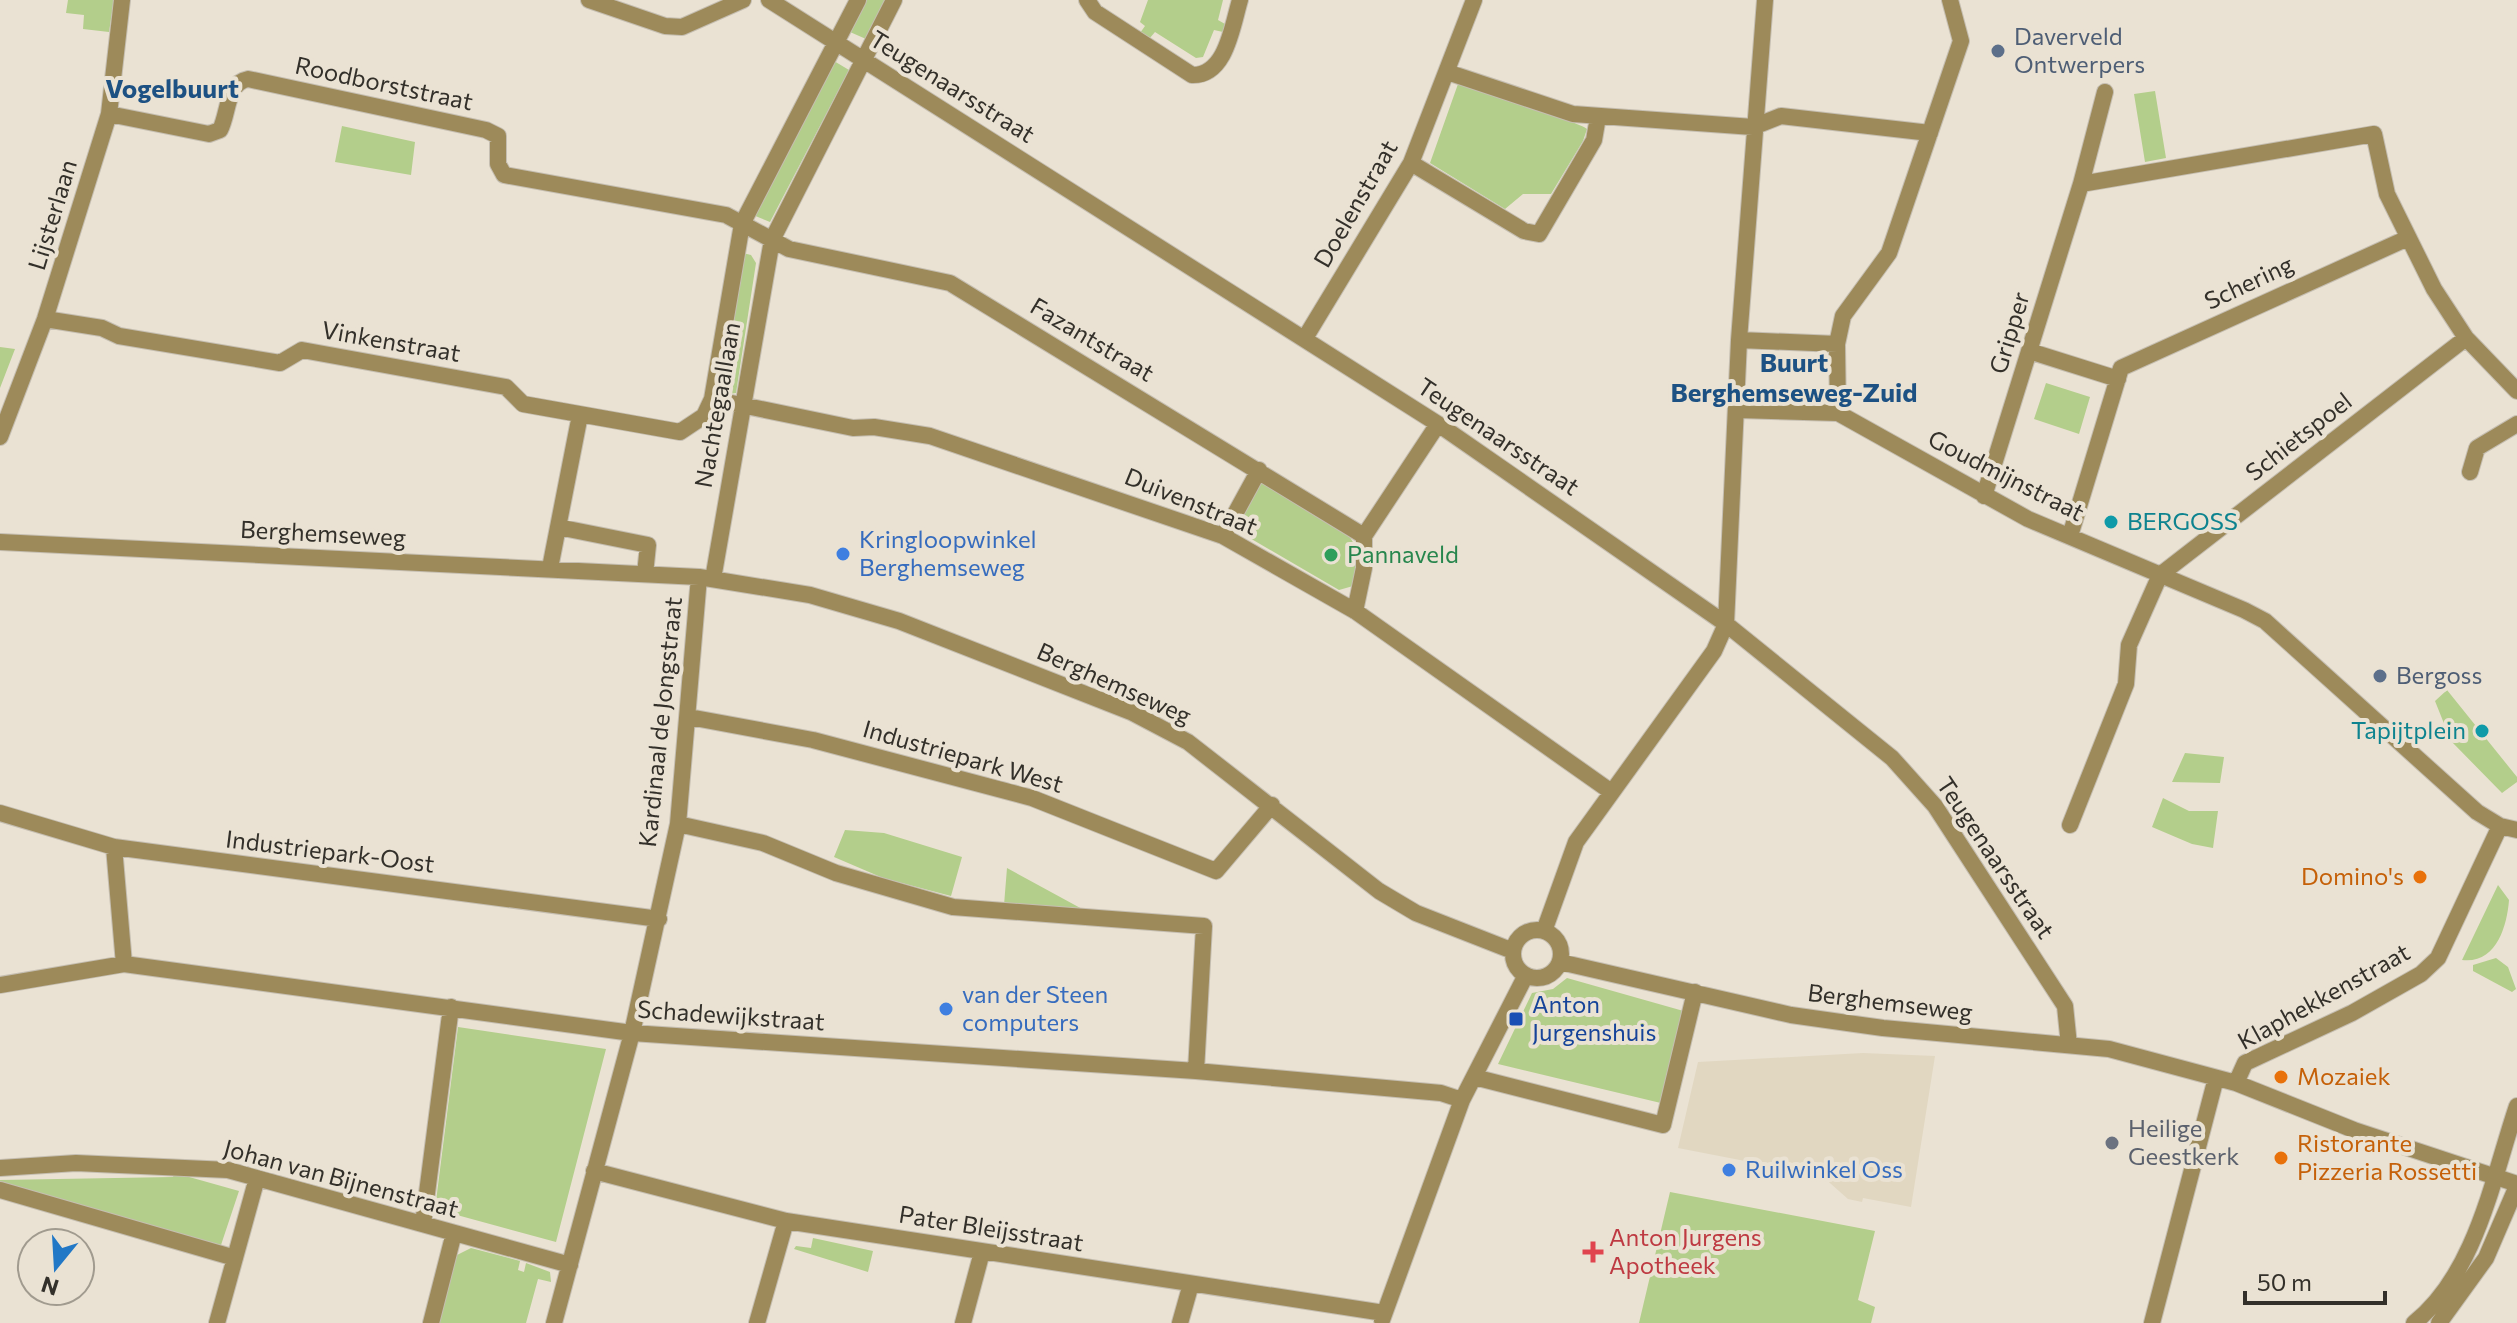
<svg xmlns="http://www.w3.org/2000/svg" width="2517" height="1323" font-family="Commissioner,sans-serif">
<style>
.built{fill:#e1d7c1}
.green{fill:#b3ce8b}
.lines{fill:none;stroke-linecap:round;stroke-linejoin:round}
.minor-casing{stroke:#c5beb1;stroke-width:18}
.tertiary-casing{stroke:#c5beb1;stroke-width:18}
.minor{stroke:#9d8a5a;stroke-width:16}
.tertiary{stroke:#9d8a5a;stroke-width:16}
.service-dot{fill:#5c6f8a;stroke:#eae2d3;stroke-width:3}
.culture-dot{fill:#0f9aa8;stroke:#eae2d3;stroke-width:3}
.shop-dot{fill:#3f7fe0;stroke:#eae2d3;stroke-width:3}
.leisure-dot{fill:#2e9e5b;stroke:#eae2d3;stroke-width:3}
.food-dot{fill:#e8710a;stroke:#eae2d3;stroke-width:3}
.transit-dot{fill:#1a4fb4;stroke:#eae2d3;stroke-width:3}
.worship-dot{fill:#6b7280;stroke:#eae2d3;stroke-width:3}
.health-dot{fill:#e0444e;stroke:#eae2d3;stroke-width:3}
.labels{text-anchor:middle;stroke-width:8;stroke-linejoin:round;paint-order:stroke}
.service-label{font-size:24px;fill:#4e5e75;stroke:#eae2d3;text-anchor:start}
.street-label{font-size:24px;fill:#33302a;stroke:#eae2d3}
.culture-label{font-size:24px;fill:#0d838f;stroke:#eae2d3;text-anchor:start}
.shop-label{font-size:24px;fill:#366cbe;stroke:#eae2d3;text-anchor:start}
.leisure-label{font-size:24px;fill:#27864d;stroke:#eae2d3;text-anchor:start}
.food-label{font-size:24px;fill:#c56008;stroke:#eae2d3;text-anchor:start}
.transit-label{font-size:24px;fill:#164399;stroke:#eae2d3;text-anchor:start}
.worship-label{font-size:24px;fill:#5b616d;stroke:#eae2d3;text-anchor:start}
.health-label{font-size:24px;fill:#be3a42;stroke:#eae2d3;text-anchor:start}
.neighbourhood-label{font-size:26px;font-weight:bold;fill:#1d5183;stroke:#eae2d3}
</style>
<rect width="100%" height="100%" fill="#eae2d3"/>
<!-- built -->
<path class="built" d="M1863 1053 1935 1056 1911 1207 1863 1198 1862 1202 1848 1199 1822 1176 1678 1148 1698 1062Z"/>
<!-- green -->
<path class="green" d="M68 0H114L109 32 83 29 84 15 66 13Z
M867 0H886L866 39 850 32Z
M1148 0H1223L1218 20 1225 24 1223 32 1214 30 1203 57 1196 58 1155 32 1149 39 1140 33 1145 26 1140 22Z
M834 61 849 70 770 222 753 215Z
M1458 84C1477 91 1580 122 1587 129L1583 141 1551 194H1523L1505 209 1430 163Z
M2155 91 2166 158 2145 162 2134 94Z
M342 126 415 142 411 175 335 162Z
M743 253 751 255 756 263 736 393 729 394 721 390Z
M0 347 15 349 0 388Z
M2046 383 2090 397 2079 434 2034 419Z
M1261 483C1280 494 1337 521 1349 536 1359 548 1359 573 1353 586L1339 590 1236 530Z
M2447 690 2517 777V782L2502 793 2451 741 2435 701Z
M2185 753 2224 757 2220 783 2172 782Z
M2163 798 2189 811H2218L2213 848 2192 844 2152 827Z
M845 830 884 833 962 857 951 896 883 878 834 857Z
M1007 868 1084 910 1004 905Z
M2498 885 2509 900C2507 927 2496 964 2462 960Z
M2496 958 2508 967 2516 989 2512 992 2473 971V965Z
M1567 978 1687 1012 1665 1104 1498 1064 1532 993 1553 989Z
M458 1027 606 1049 556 1242 435 1209Z
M175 1173 239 1191 221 1245 0 1186V1180L173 1177Z
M1670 1192 1875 1231 1858 1300 1875 1307 1871 1323H1639Z
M813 1238 873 1251 868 1272 794 1249 796 1246 811 1248Z
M471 1248 520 1261 518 1270 524 1272 526 1263 550 1272 551 1282 538 1279 526 1323H439L455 1256Z"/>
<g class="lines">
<defs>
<path id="minor" d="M589 0 665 26 682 27 743 0
M769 0 1438 424 1726 624 1892 758 1935 806 2065 1006 2069 1045
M1087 0 1095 12 1192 75C1226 76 1232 27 1240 0
M1447 72 1573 114 1753 127 1781 116 1930 133
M109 114 209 134 220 130C229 113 226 83 248 79L486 130 498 136V164L504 175 726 215 789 249 950 283 1364 536
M1411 163 1524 231 1539 234 1594 140 1598 117
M2081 184 2105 92
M45 319 102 328 119 336 280 363 302 350 506 387 523 404 680 432 704 416 712 399 742 224 858 0
M1305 338 1411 163 1474 0
M1739 340 1837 344
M2029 351 2118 379
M712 399 853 428 874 427 930 436 1223 536 1355 611 1610 791
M1738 410 1838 413 2028 519 2244 610 2265 621 2477 812 2500 826 2517 830
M1838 413 1837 344 1843 316 1889 253 1961 41 1950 0
M0 437 45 319 109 114 122 0
M2470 472 2477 448 2517 424
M1984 496 2081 184 2374 134 2387 194 2434 289 2466 338 2517 391
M558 527 648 545 645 574
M1223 536 1259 470
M2070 536 2121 368 2408 238
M0 542 699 577 810 595 899 621 1131 712 1188 742 1379 891 1416 913 1513 951
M550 568 580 415
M713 579 772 240 894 0
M1355 611 1364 568V536L1438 424
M689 717 813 740 1032 798 1216 871 1272 805
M0 813 114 847 659 919
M678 824 763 843 836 873 953 907 1204 926 1196 1071
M2070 825 2126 684 2129 645 2160 575 2466 338
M114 847 124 964
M1513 954a24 24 0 1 1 48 0a24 24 0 1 1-48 0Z
M1544 931 1576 842 1714 651 1726 624 1739 340 1765 0
M1560 962 1791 1015 1883 1028 2109 1049 2236 1083 2354 1130 2517 1184
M0 985 124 964 632 1033 1196 1071 1441 1093 1462 1100
M1474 1077 1663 1125 1695 992
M2236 1083 2245 1063 2352 1013 2421 974 2438 958 2500 826
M0 1168 76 1163 228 1170 570 1265
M594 1171 786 1221 1384 1313
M0 1190 235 1258
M423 1224 451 1007
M1382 1320 1462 1100 1526 975
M217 1323 257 1178
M431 1323 454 1233
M554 1323 632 1033 678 824 699 577
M757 1323 786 1221
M963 1323 982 1252
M1180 1323 1191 1284
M2152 1323 2216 1078"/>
<path id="tertiary" d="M2414 1323C2476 1274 2493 1177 2517 1106
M2439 1323 2486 1258 2517 1186"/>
</defs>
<!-- minor casing -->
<use href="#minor" class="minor-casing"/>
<!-- tertiary casing -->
<use href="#tertiary" class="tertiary-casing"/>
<!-- minor -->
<use href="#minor" class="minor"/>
<!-- tertiary -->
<use href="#tertiary" class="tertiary"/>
</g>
<!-- markers -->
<g class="service-dot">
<circle cx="1998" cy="51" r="8"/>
<circle cx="2380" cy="676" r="8"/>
</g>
<g class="culture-dot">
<circle cx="2111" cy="522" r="8"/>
<circle cx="2482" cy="731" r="8"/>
</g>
<g class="shop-dot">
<circle cx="843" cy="554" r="8"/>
<circle cx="946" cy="1009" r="8"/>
<circle cx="1729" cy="1170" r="8"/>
</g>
<circle class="leisure-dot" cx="1331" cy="555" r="8"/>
<g class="food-dot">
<circle cx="2420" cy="877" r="8"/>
<circle cx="2281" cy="1077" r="8"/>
<circle cx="2281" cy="1158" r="8"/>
</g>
<rect class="transit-dot" x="1508" y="1011" width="16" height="16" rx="4"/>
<circle class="worship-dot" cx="2112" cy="1143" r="8"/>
<path class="health-dot" d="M1589 1240h8v8h8v8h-8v8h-8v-8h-8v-8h8z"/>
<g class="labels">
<!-- service labels -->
<g class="service-label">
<text x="2014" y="45">Daverveld<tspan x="2014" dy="28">Ontwerpers</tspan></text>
<text x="2396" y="684">Bergoss</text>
</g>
<!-- street labels -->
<g class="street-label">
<text transform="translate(384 84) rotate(12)" y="8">Roodborststraat</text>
<text transform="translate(952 87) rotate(32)" y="8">Teugenaarsstraat</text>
<text transform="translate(1356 204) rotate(-60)" y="8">Doelenstraat</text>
<text transform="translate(53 215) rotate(-73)" y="8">Lijsterlaan</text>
<text transform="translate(2249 283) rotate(-25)" y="8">Schering</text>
<text transform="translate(2010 333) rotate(-73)" y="8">Gripper</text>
<text transform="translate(1092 340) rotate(31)" y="8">Fazantstraat</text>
<text transform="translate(391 342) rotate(10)" y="8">Vinkenstraat</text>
<text transform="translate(718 405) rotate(-80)" y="8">Nachtegaallaan</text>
<text transform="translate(1498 437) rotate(34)" y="8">Teugenaarsstraat</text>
<text transform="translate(2299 437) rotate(-38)" y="8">Schietspoel</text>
<text transform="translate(2006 476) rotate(27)" y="8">Goudmijnstraat</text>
<text transform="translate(1191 502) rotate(22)" y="8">Duivenstraat</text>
<text transform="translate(323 534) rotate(3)" y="8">Berghemseweg</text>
<text transform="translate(1114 684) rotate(24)" y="8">Berghemseweg</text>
<text transform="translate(661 722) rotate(-84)" y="8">Kardinaal de Jongstraat</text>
<text transform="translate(963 757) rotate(16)" y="8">Industriepark West</text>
<text transform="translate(330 852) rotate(7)" y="8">Industriepark-Oost</text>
<text transform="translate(1995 858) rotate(56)" y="8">Teugenaarsstraat</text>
<text transform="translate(2324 997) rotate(-29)" y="8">Klaphekkenstraat</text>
<text transform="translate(1890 1003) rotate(7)" y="8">Berghemseweg</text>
<text transform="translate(731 1016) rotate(4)" y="8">Schadewijkstraat</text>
<text transform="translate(341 1179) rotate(15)" y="8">Johan van Bijnenstraat</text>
<text transform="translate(991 1229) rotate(9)" y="8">Pater Bleijsstraat</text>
</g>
<!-- culture labels -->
<g class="culture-label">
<text x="2127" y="530">BERGOSS</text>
<text x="2466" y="739" text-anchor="end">Tapijtplein</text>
</g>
<!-- shop labels -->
<g class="shop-label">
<text x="859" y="548">Kringloopwinkel<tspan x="859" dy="28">Berghemseweg</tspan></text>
<text x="962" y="1003">van der Steen<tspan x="962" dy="28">computers</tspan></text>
<text x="1745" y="1178">Ruilwinkel Oss</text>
</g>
<!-- leisure labels -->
<g class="leisure-label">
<text x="1347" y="563">Pannaveld</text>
</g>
<!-- food labels -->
<g class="food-label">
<text x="2404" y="885" text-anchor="end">Domino's</text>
<text x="2297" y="1085">Mozaiek</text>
<text x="2297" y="1152">Ristorante<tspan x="2297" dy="28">Pizzeria Rossetti</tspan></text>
</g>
<!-- transit labels -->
<g class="transit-label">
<text x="1532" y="1013">Anton<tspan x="1532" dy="28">Jurgenshuis</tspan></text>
</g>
<!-- worship labels -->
<g class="worship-label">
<text x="2128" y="1137">Heilige<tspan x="2128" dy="28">Geestkerk</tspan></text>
</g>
<!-- health labels -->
<g class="health-label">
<text x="1609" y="1246">Anton Jurgens<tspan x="1609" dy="28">Apotheek</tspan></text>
</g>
<!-- neighbourhood labels -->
<g class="neighbourhood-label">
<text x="172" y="98">Vogelbuurt</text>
<text x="1794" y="372">Buurt<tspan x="1794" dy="30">Berghemseweg-Zuid</tspan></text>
</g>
</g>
<!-- north arrow -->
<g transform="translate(56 1267) rotate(198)"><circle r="38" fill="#eae2d3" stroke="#a19b8f" stroke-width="2"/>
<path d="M0-6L14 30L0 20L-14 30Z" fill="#2278c6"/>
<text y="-12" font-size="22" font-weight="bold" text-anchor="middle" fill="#33302a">N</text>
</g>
<!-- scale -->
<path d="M2245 1291v12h140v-12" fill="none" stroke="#33302a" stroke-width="4"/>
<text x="2257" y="1291" font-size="24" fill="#33302a" stroke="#eae2d3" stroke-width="6" paint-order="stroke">50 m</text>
</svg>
